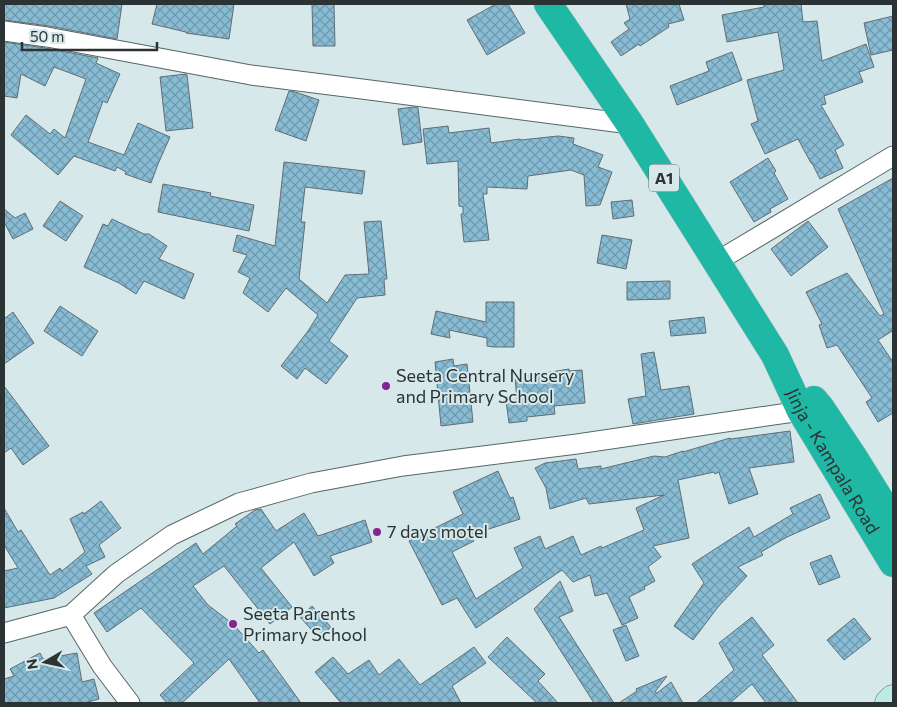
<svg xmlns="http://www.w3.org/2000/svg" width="897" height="707" font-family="Commissioner,sans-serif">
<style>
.building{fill:url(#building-cross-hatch);stroke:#606e75}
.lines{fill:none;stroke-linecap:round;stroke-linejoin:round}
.street-casing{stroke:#566668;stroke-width:21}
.secondary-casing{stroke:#566668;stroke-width:29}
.highway-casing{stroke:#c4c6c6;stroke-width:29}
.street{stroke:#fff;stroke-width:19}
.secondary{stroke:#bceae4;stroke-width:28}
.highway{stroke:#1fb8a5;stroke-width:28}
.poi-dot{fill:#85258f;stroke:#d6e8ea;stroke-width:2}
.labels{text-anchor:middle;stroke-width:4;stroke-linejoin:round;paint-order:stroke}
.shield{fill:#d6e8ea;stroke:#5f696b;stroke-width:1}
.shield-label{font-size:16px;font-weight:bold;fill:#2c3334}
.poi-label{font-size:18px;fill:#2c3334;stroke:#d6e8ea;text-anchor:start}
.street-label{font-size:18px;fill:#2c3334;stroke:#d6e8ea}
</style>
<defs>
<pattern id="building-cross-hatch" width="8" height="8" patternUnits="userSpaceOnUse" patternTransform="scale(1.25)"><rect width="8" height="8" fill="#88bcd4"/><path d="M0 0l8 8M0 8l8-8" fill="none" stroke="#6f99ad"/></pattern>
</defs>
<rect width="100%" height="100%" fill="#d6e8ea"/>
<!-- building -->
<path class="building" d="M4 4H122L117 39 49 26 4 20Z
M157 4H234L229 39 186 33V32L152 24Z
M312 4H334L335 46H313Z
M496 4H508L525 33 487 55 467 20Z
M626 4H679L684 20 668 24 669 27 640 46 639 44 621 56 611 42 629 29 624 23 630 19Z
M764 4H801L803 22 817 21 822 61 866 44 874 67 859 72 863 82 824 96 826 104 821 105 844 145 835 150 843 168 820 179 812 163H811L798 139 765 154 751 124 758 121 747 80 784 70 778 32 727 42 722 15 764 7Z
M893 16V50L871 55 864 23Z
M4 42 45 48 98 58 96 63 120 74 107 103 103 101 88 142 124 155 138 123 170 137 158 164 151 183 125 174 126 172 117 167 115 171 74 156 58 175 11 135 26 115 50 134 54 129 65 138 86 79 54 67 45 86 21 74 17 98 4 96Z
M732 52 742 80 677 105 670 86 709 71 706 62Z
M186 74 187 75 193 128 166 131 160 77Z
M289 91 295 92 319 100 306 141 275 130Z
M414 107 418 108 422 142 403 145 398 109Z
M448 126 449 133 489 128 491 143 520 139 521 140 558 136 574 138 573 144 603 155 598 167 612 172 600 205 586 206 584 175 571 170 528 176 527 189 487 187V194H483L489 240 464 242 461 214H463V207L459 206 458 161 427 164 423 129Z
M768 158 776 171 774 173 788 199 770 209 771 212 754 222 730 182Z
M284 162 365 171 362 194 305 187 301 222H305L299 279 327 303 345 275 369 274 364 222 381 221 387 279H384L385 295 357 298 329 341 348 356 326 384 305 368 297 379 281 366 308 331 318 315 286 288 268 312 243 293 250 278 238 272 247 255 233 251 237 235 275 246Z
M893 178V335L892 331 878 340 893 362V413L878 422 866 402 872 398 837 345 827 348 819 325 822 324 806 292 847 273 880 316 884 314 838 209Z
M163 184 211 193 210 196 254 205 249 231 158 212Z
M632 200 634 216 613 219 611 202Z
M60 201 83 216 66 241 43 226Z
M4 209 15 218 25 213 33 229 13 239 4 222Z
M112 219 144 234H149L167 246 159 259 194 274 184 299 144 281 136 294 119 283 84 267 103 224 108 226Z
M808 221 828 247 791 276 771 249Z
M602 235 632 240 626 269 597 263Z
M670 281V299L627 300V282Z
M486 302H514V347H493L487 346V338L449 330 450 338 431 334 436 311 486 322Z
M60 306 98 331 82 356 44 331Z
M13 312 34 343 4 364V319Z
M704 317 706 333 671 336 669 321Z
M654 352 661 390 689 386 694 414 633 424 628 399 646 396 641 354Z
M453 359 454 366 467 364 473 422 441 426 435 362Z
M569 369V371L582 370 585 403 554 406 555 414 527 417V421L509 423 506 401 517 400 515 378Z
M4 386 49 446 23 465 11 448 4 453Z
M790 431 794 462 749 468 758 494 729 504 719 472 715 474 714 472 678 480 689 538 653 546 661 557 648 567 655 581 644 587 645 589 629 597 638 618 622 625 607 593 595 596 590 575 573 582 562 570 476 628 457 598 442 605 409 541 463 514 453 492 498 471 510 498 513 497 520 519 470 535 474 541 452 552 476 599 523 568 514 548 540 536 545 549 573 536 581 555 601 546 602 548 644 530 636 508 664 495 589 504 586 498 550 509 546 488 535 468 545 463 576 459 578 469 601 466V469L654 456 665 457 683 451V452L730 438 731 439Z
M820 494 830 518 787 537 761 552 763 555 738 567 747 576 718 607 693 640 674 626 704 583 692 564 749 527 754 537 793 514 790 508Z
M101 501 121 528 99 545 105 557 86 566 92 574 54 598 4 608V571L18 568 4 545V508L18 532 21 530 50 575 60 568 62 571 85 552 70 519 83 512 84 514Z
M261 509 276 531 304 513 318 536 365 520 372 542 330 556 334 563 314 576 294 542 261 568 292 607 270 624 224 566 193 586 208 605 233 624 259 653 263 650 301 703H260L229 659 182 703H167L160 695 194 663 141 608 107 632 94 613 196 543 203 554 237 526 235 524 255 510Z
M831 555 840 577 819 585 810 563Z
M560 581 573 611 559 617 614 703H594L534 609Z
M312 606 331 627 319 638 300 617Z
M752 617 774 645 762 655 798 703H766L752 684 730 703H696L734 670 719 643Z
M854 618 871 639 844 660 827 640Z
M626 625 639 656 626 661 613 630Z
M507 637 545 674 538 681 558 703H537L488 657Z
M474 647 486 663 452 686 461 703H341L315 672 333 657 348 674 369 660 379 675 399 659 420 685Z
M40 653 43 659 77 653 82 682 94 679 99 699 84 703H4V679L14 676 10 669Z
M667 676 655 692 657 693 671 682 683 703H619L637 691 636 689Z"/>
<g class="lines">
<defs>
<path id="street" d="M4 31 47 37 251 75 362 89 630 124
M716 262 893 156
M71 615 116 574 172 535 239 503 311 483 403 466 577 444 801 411
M4 633 71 615 102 666 130 703"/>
<path id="secondary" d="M889 703 893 699"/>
<g id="highway">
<path id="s1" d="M548 4 630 124 775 355 801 411 893 563"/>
<path d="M814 400 820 407 854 458 893 521"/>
</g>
</defs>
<!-- street casing -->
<use href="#street" class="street-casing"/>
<!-- secondary casing -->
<use href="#secondary" class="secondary-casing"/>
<!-- highway casing -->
<use href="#highway" class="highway-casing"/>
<!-- street -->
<use href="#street" class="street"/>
<!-- secondary -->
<use href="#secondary" class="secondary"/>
<!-- highway -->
<use href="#highway" class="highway"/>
</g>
<!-- markers -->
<g class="poi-dot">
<circle cx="386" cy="386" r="5"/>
<circle cx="377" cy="532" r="5"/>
<circle cx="233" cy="624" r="5"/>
</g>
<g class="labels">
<!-- shield labels -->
<rect class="shield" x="649" y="164.5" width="30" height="27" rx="4"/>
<g class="shield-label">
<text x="664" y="184">A1</text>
</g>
<!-- poi labels -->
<g class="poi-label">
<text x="396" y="382">Seeta Central Nursery<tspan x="396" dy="21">and Primary School</tspan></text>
<text x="387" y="538">7 days motel</text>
<text x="243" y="620">Seeta Parents<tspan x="243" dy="21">Primary School</tspan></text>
</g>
<!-- street labels -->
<g class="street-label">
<text dy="6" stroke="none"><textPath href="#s1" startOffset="539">Jinja - Kampala Road</textPath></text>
</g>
</g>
<!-- border -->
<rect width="897" height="707" fill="none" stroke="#2c3334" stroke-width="10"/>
<!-- north arrow -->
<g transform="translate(45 662) rotate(261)" stroke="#d6e8ea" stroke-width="4" paint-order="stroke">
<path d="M0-4L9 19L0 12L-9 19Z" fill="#2c3334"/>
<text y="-8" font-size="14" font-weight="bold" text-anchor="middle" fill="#2c3334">N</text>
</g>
<!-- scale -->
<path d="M22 42v8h135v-8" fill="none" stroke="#2c3334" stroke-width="2.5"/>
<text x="30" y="42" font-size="15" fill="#2c3334" stroke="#d6e8ea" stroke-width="4" paint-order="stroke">50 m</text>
</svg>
